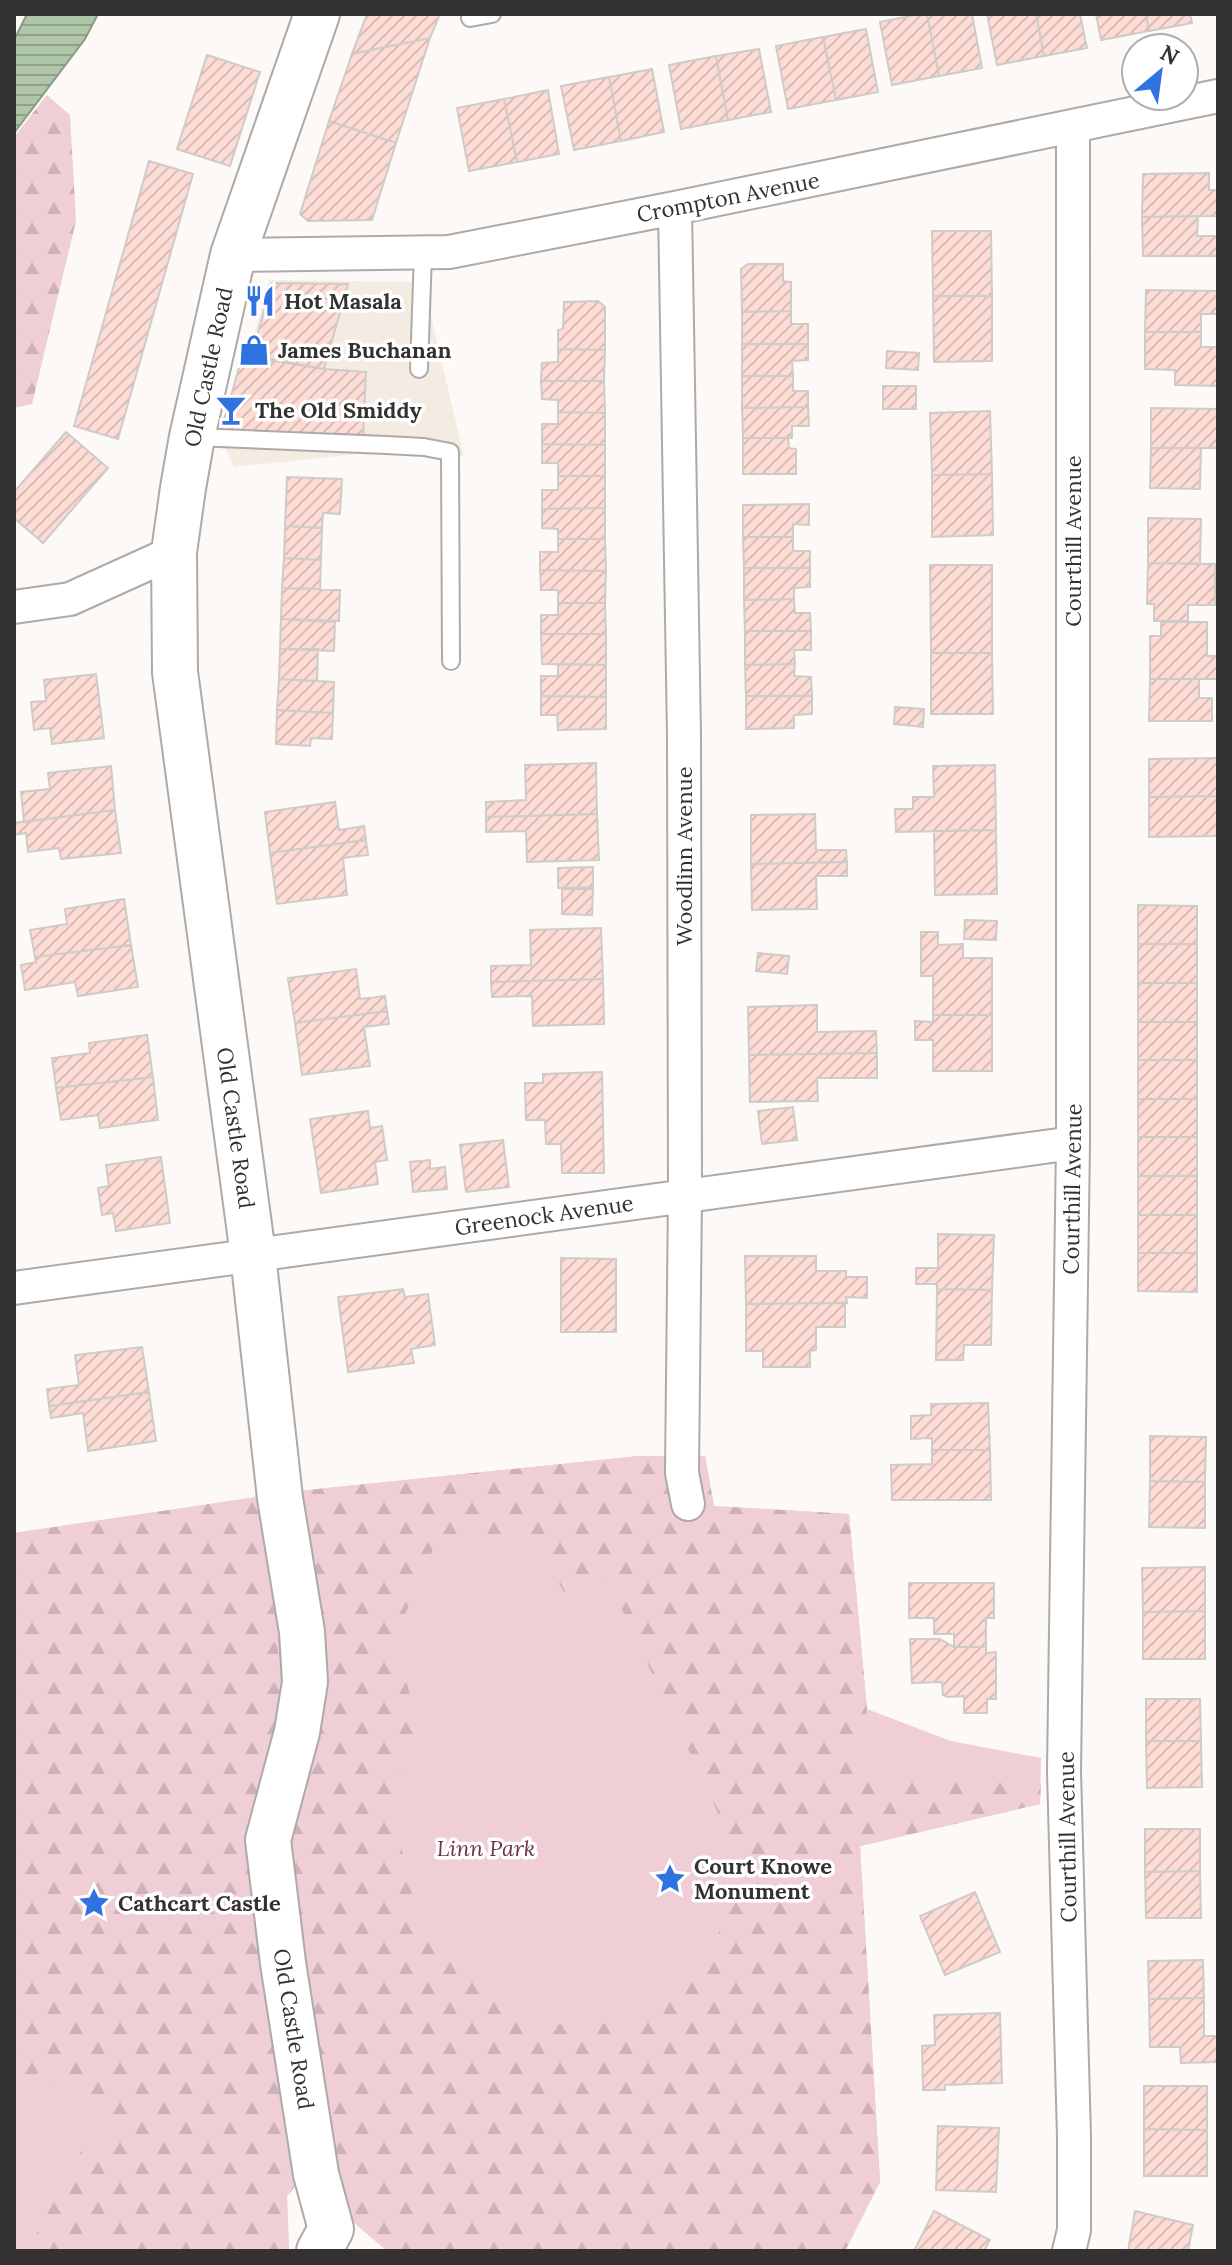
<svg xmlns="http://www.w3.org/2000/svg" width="1232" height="2265" font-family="Lora,serif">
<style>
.built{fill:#f4ece3}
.green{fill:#efced6}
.forest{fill:url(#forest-firs);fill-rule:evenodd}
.water{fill:url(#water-rules);stroke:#8b9a84;stroke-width:2}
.building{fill:url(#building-hatch);stroke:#cfcbc9;stroke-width:2}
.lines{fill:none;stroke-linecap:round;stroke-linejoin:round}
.lane-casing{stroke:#adaaa7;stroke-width:20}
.street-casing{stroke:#adaaa7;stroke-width:36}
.secondary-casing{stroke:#adaaa7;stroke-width:48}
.lane{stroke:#fff;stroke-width:16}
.street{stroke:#fff;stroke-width:32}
.secondary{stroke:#fff;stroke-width:44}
.labels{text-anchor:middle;stroke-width:7;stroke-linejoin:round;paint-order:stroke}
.street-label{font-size:22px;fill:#343231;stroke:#fff}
.poi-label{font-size:22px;font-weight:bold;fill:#343231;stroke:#fff;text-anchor:start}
.park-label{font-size:22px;font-style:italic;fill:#6b3646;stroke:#fff}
</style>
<defs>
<pattern id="forest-firs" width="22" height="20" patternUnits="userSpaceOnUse" patternTransform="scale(2)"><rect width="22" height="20" fill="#efced6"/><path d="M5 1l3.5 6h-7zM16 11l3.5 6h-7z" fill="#ceb1b8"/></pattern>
<pattern id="water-rules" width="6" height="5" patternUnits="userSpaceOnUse" patternTransform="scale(2)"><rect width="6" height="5" fill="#b0c6a8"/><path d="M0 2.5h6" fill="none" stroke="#90a189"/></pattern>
<pattern id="building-hatch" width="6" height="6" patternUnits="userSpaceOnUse" patternTransform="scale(2)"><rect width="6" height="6" fill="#fcdcd4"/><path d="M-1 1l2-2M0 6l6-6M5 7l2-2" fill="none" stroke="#d9bdb6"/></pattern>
</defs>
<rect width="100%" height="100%" fill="#fcf9f6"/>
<!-- built -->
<path class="built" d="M269 280 423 282 464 457 450 452 424 447 234 467 224 445Z"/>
<!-- green -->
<path class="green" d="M639 1456H705L714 1506 849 1514 867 1709 951 1741 1041 1758 1040 1804 860 1846 880 2182 845 2251H387L304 2176 287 2196 289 2251H14V1533L298 1491Z"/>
<!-- forest -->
<path class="forest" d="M47 95 70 115 76 221 32 404 14 408V137Z
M639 1456H705L714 1506 849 1514 867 1709 852 1776 1041 1784 1040 1804 860 1846 880 2182 845 2251H387L345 2215 282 1841 298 1491ZM526 1529 564 1592 609 1582 718 1813 735 1900 707 1957 630 2023 546 2025 484 1980 419 1922 390 1799 418 1726 395 1638 434 1547Z
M263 1496 283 1704 304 2176 287 2196 289 2251H129L88 2220 74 2251H27L89 2137 132 2133 38 2073 14 2091V1533Z"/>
<!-- water -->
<path class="water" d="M27 14H98L85 39 14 133V40Z"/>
<!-- building -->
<path class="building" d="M367 14H440L430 38 352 54Z
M920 14H927L939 76 892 85 880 22Z
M927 14H972L982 68 939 76Z
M987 14H1036L1044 56 997 65Z
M1036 14H1080L1087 48 1044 56Z
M1096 14H1146L1149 31 1101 40Z
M1146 14H1190L1192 23 1149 31Z
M866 29 878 92 836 100 823 37Z
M823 37 836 100 788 109 776 46Z
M430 38 396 143 329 121 352 54Z
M759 49 771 112 728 120 716 56Z
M207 55 260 72 230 166 177 149Z
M716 56 728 120 681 129 669 65Z
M652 69 664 132 621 141 609 77Z
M609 77 621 141 574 150 561 86Z
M548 90 559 154 517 162 504 99Z
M504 99 517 162 469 171 457 108Z
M329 121 396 143 372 220 308 221 300 214Z
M149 161 193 174 118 439 74 426Z
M1209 173V190H1218V216L1142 217 1143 174Z
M1198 216 1197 236H1218V256H1143L1142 217Z
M932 231H991L992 296H933Z
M748 264H783V281L791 282V311L742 312 741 269Z
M272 283 348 284 324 369 251 357Z
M1146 290 1218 291V314H1201V332H1145Z
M933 296H992V361L934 362Z
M598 301 605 307V350L558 349V330L563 329 564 302Z
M791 311V324H808V344H742V312Z
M1145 332H1201V347H1218V386L1175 385V370L1145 369Z
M742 344H808V360L792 361 793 376H742Z
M558 349 605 350 604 381H541L542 363 558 362Z
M887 351 919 353 918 370 886 368Z
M243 354 324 369 366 372 363 438 221 430Z
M742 376H793V391H808V407L742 408Z
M541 381H604L605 413 558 412V400L542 399Z
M883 386H916V409H883Z
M808 407 809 426H792V438H743L742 408Z
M1151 408 1218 409 1217 448H1151Z
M990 411 992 474 932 475 930 413Z
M558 412 605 413V445L542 444V424H558Z
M66 432 108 468 43 543 14 518V492Z
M743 438H788L789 448 796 449V474H743Z
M542 444 605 445V476H558V463H542Z
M1151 448H1201L1200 489 1150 488Z
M992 474 993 535 932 537V475Z
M558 476H605V508L542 509V490H558Z
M287 477 342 479 340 514 323 513 322 528 285 526Z
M809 504V525L793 524V537H743V505Z
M605 508V539H558V529L542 528V509Z
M1148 518 1201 519 1200 564 1148 563Z
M285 526 322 528 321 560 284 558Z
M743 537H793V551H810V568H744Z
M558 539H605L606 571 540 570V552H558Z
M284 558 321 560 320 589 282 588Z
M1148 563 1215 564V605H1188V621H1154V604H1147Z
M930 565H992V653H931Z
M744 568H810V587L794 588V599L744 600Z
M540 570 606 571 605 603H558V590H541Z
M282 588 340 590 339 621 281 619Z
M794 599 795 613H810L811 631H745L744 600Z
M558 603H605L606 634H541V615H558Z
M281 619 335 622 334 651 280 649Z
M1161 622H1207V656H1218V679H1150V636H1161Z
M745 631H811V650H794L795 664 745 665Z
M541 634H606V665L542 664Z
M280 649H318L317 681 279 679Z
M931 653H992L993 714H931Z
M558 664 606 665V697L541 696V676H558Z
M795 664 794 676 811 677 812 696H746L745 665Z
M96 674 104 738 52 744 50 728 34 730 31 702 46 701 44 680Z
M279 679 334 682 333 713 277 710Z
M1150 679H1199V698H1212V721H1149Z
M541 696 606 697V729L558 730 557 715H541Z
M746 696H812V714L794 715V728L746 729Z
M895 707 924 709 923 727 894 724Z
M277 710 333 713 332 739 311 738 310 746 276 744Z
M1218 758V796L1149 797V759Z
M596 763 597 814 486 817V802L526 800 525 765Z
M995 765 996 830 896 832 895 809H913V797H934L933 766Z
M111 766 115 810 24 822 21 792 50 789 48 773Z
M1218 796V836L1149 837V797Z
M335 802 339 830 364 826 366 840 270 853 265 812Z
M115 810 121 853 61 859 59 848 28 852 26 833 14 835V823Z
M597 814 599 860 527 862 526 831 486 832V817Z
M815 814 816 850H846L847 862 751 864V815Z
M996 830 997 894 935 895 934 831Z
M366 840 368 855 343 858 347 895 277 904 270 853Z
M847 862V876H816L817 909 752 910 751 864Z
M593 867V887L558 888V868Z
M562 889H593L592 915 562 914Z
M124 899 131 945 35 957 30 930 67 924 65 909Z
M1138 905 1197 906V944H1138Z
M965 920 997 921 996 940 964 939Z
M601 928 603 979 491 982V966L531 965 530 930Z
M921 932H938V945L963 944V958H992V1015H933V976H921Z
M1138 944H1197V983H1138Z
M131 945 138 987 78 996 75 982 25 990 21 965 36 962 35 957Z
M758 953 789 956 787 974 756 971Z
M356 969 360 999 385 996 387 1011 295 1023 288 978Z
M603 979 604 1024 533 1026 532 996 492 997 491 982Z
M1138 983H1197V1022H1138Z
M817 1005V1032L876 1031 877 1053 749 1055 748 1007Z
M387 1011 389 1024 364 1027 370 1066 302 1075 295 1023Z
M933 1015H992V1071H933V1040H915V1021L933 1022Z
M1138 1022H1197V1060H1138Z
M147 1035 153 1077 56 1088 52 1058 90 1053 89 1043Z
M877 1053V1078H817L818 1101 750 1102 749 1055Z
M1138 1060H1197V1099H1138Z
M602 1072 604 1173H562L561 1144H546L545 1120H526L525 1083H543V1074Z
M153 1077 158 1120 100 1128 98 1115 61 1120 56 1088Z
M1138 1099H1197V1137H1138Z
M793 1107 797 1140 762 1144 758 1111Z
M368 1111 370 1128 382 1126 387 1160 375 1162 378 1184 321 1193 310 1119Z
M1138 1137H1197V1176H1138Z
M503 1140 509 1187 466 1192 460 1145Z
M161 1157 170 1223 116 1231 113 1213 102 1215 98 1188 109 1186 106 1165Z
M430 1160V1169L445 1167 447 1189 413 1192 410 1162Z
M1138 1176H1197V1215H1138Z
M1138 1215H1197V1253H1138Z
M938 1234 994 1235 992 1290 937 1289V1284H916V1268H938Z
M1138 1253H1197V1292L1138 1291Z
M745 1256H816V1271H846V1277H867V1298L846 1297 847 1303H845L746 1304Z
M561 1258 616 1259V1332H561Z
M403 1289 405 1297 428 1294 435 1345 411 1349 414 1363 348 1372 338 1297Z
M937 1289 992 1290 991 1345H964L963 1360H936Z
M845 1303V1327H816V1350L810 1351V1367H763V1351H746V1304Z
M142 1347 149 1392 49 1406 47 1389 79 1385 75 1355Z
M149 1392 156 1441 88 1451 83 1413 51 1418 49 1406Z
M988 1403 990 1450H932V1438L911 1439V1416L931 1415V1404Z
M1150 1436 1206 1437 1205 1482 1150 1481Z
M932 1450H990L991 1500H892L891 1465 932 1464Z
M1150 1481 1205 1482V1528L1149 1527Z
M1205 1567V1611L1143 1612 1142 1568Z
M909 1583H994V1618H986V1647H954V1634H934V1618H909Z
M1205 1611V1659H1143V1612Z
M910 1639H940L954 1647H986V1653L996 1652V1699H987V1713H964V1696L948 1697 943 1695 942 1682 912 1683Z
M1146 1699H1200L1201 1741H1146Z
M1146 1741H1201L1202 1787 1147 1788Z
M1145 1829H1200V1871L1145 1872Z
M1200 1871 1201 1918H1146L1145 1872Z
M975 1892 1000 1952 945 1975 920 1916Z
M1203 1960 1204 1998 1149 1999 1148 1961Z
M1204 1998V2036H1218V2062L1181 2063 1180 2047H1150L1149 1999Z
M1000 2013 1002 2083 945 2085V2090H923L922 2046 935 2045 934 2015Z
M1144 2086H1207V2130L1144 2129Z
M938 2126 999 2128 996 2192 936 2190Z
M1144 2129 1207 2130V2176H1144Z
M934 2211 990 2240 984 2251H914Z
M1135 2211 1193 2225 1188 2251H1128Z"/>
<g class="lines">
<defs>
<path id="lane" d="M470 18 492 14
M419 369 423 253
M194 437 386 445 424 447 450 452 451 661"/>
<path id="street" d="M675 208 684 735 685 1195 682 1473 688 1504
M233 255 449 252 675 208 1218 96
M14 607 70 599 174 552
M14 1288 1073 1143
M1069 2251 1074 2230V2137L1064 1771 1073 1143V127"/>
<path id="secondary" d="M317 14 233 255 192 437 183 488 174 552 175 672 253 1255 280 1498 302 1632 305 1682 297 1732 268 1840 283 1963 316 2174 331 2229 319 2251"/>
</defs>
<!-- lane casing -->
<use href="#lane" class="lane-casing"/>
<!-- street casing -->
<use href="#street" class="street-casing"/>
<!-- secondary casing -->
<use href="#secondary" class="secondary-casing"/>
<!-- lane -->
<use href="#lane" class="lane"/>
<!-- street -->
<use href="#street" class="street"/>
<!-- secondary -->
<use href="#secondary" class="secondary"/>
</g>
<!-- icons -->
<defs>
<symbol id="restaurant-bare" viewBox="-9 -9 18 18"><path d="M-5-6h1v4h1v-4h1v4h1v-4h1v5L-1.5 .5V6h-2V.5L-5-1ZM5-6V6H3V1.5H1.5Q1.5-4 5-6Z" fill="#3072e0" stroke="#fff" stroke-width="2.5" paint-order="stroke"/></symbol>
<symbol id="shop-bare" viewBox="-9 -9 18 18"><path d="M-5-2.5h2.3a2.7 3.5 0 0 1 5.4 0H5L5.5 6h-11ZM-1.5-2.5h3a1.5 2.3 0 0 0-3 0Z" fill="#3072e0" stroke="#fff" stroke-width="2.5" paint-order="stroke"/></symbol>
<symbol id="bar-bare" viewBox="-9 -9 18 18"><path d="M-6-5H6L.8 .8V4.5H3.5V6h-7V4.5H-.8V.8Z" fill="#3072e0" stroke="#fff" stroke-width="2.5" paint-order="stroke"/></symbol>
<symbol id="sight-bare" viewBox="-9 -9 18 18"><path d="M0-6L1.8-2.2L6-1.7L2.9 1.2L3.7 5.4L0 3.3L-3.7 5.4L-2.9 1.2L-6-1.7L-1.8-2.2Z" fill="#3072e0" stroke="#fff" stroke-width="2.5" paint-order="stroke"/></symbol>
</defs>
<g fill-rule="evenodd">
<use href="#restaurant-bare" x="238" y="279" width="44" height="44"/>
<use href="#shop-bare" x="232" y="328" width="44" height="44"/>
<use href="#bar-bare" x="209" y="388" width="44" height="44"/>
<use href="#sight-bare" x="648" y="1857" width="44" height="44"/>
<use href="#sight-bare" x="72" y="1881" width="44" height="44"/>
</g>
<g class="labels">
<!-- street labels -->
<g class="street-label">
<text transform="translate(728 197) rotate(-11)" y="8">Crompton Avenue</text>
<text transform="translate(208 367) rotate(-78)" y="8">Old Castle Road</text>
<text transform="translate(1073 541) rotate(-90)" y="8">Courthill Avenue</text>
<text transform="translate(684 856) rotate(-90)" y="8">Woodlinn Avenue</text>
<text transform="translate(236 1128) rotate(82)" y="8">Old Castle Road</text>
<text transform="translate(1072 1189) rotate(-89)" y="8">Courthill Avenue</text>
<text transform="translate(544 1215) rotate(-8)" y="8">Greenock Avenue</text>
<text transform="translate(1067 1837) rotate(-91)" y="8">Courthill Avenue</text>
<text transform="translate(294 2029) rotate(81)" y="8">Old Castle Road</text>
</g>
<!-- poi labels -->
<g class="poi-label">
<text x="284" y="309">Hot Masala</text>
<text x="278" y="358">James Buchanan</text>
<text x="255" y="418">The Old Smiddy</text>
<text x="694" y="1874">Court Knowe<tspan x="694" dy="25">Monument</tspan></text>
<text x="118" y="1911">Cathcart Castle</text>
</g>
<!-- park labels -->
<g class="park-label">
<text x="486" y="1856">Linn Park</text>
</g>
</g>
<!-- border -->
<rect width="1232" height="2265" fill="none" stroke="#343231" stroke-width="32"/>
<!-- north arrow -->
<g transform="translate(1160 72) rotate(29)"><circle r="38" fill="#ffffff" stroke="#aeadad" stroke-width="2"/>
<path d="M0-6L14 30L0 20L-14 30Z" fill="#3072e0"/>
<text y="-12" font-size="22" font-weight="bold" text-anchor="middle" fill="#343231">N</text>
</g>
</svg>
